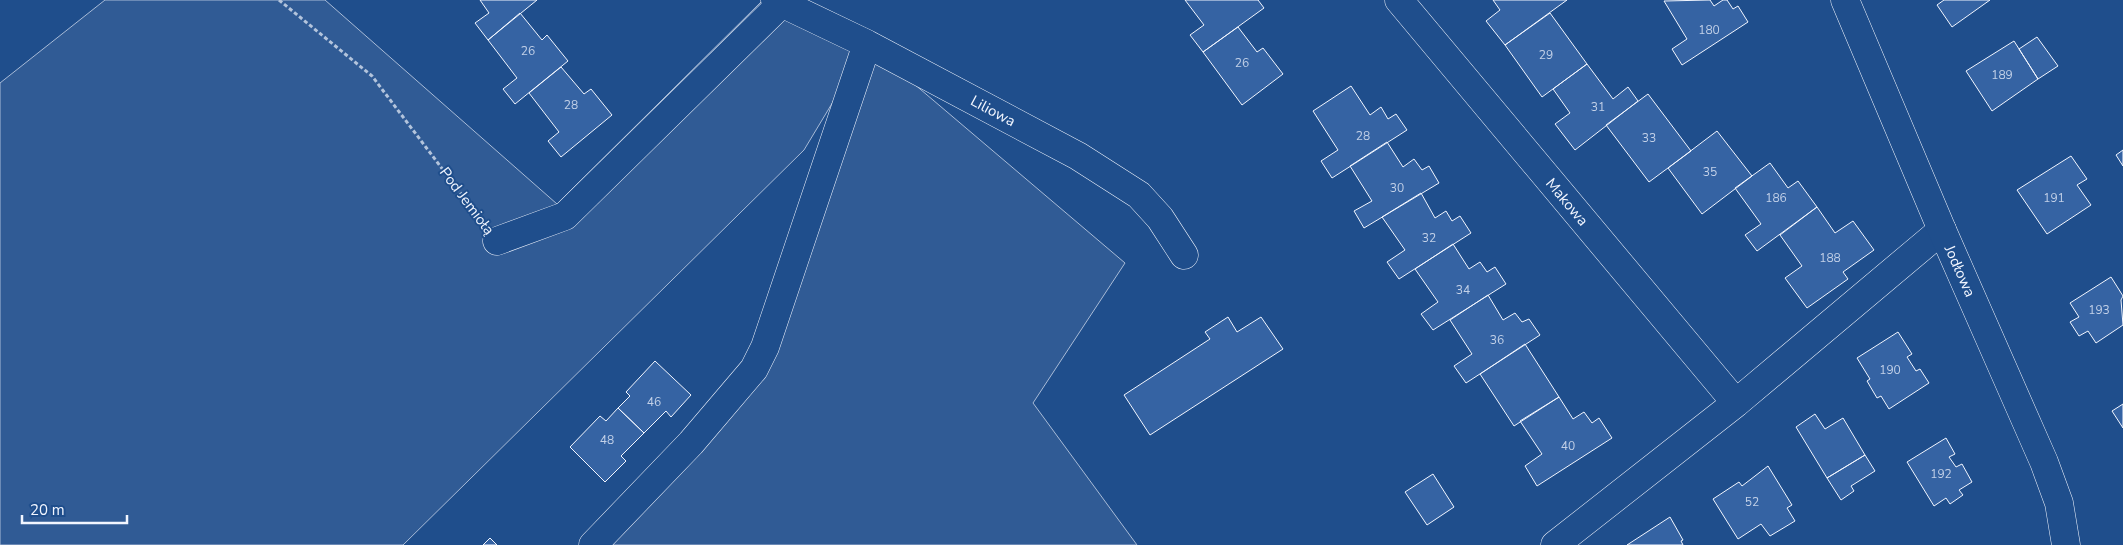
<svg xmlns="http://www.w3.org/2000/svg" width="2123" height="545" font-family="'Nunito Sans',sans-serif">
<style>
.built{fill:#305b95;stroke:#a8bbd7}
.building{fill:#3563a3;stroke:#f2f6ff}
.lines{fill:none;stroke-linecap:round;stroke-linejoin:round}
.street-casing{stroke:#f2f6ff;stroke-width:29}
.secondary-casing{stroke:#f2f6ff;stroke-width:29}
.path{stroke:#b3c4dc;stroke-width:3;stroke-dasharray:4 2.5;stroke-linecap:butt}
.street{stroke:#1f4e8c;stroke-width:28}
.secondary{stroke:#1f4e8c;stroke-width:28}
.labels{text-anchor:middle;stroke-width:4;stroke-linejoin:round;paint-order:stroke}
.number-label{font-size:12px;fill:#c3d1e8}
.street-label{font-size:15px;fill:#f2f6ff;stroke:#1f4e8c}
</style>
<rect width="100%" height="100%" fill="#1f4e8c"/>
<!-- built -->
<path class="built" d="M105 0H325L557 204 763 0 867 44 1125 263 1033 403 1137 545H593L754 369 866 47 804 150 403 545H0V83Z"/>
<!-- building -->
<path class="building" d="M480 0H537L488 40 475 23 489 13Z
M1185 0H1258L1264 8 1203 52 1190 35 1204 25Z
M1493 0H1567L1505 45 1486 21 1500 10Z
M1710 0 1714 6 1723 0H1727L1733 9 1738 6 1748 22 1682 65 1672 49 1687 39 1664 1Z
M1944 0H1990L1952 27 1937 5Z
M520 13 542 40 547 35 568 61 515 104 503 89 517 78 488 40Z
M1550 13 1587 64 1542 97 1505 45Z
M1238 27 1257 52 1263 48 1283 74 1242 105 1203 52Z
M2037 37 2058 66 2038 79 2019 49Z
M2014 41 2038 79 1992 111 1966 71Z
M1587 64 1613 99 1628 87 1638 101 1575 150 1555 124 1570 113 1553 89Z
M561 67 584 94 591 89 612 115 561 157 548 141 559 132 529 93Z
M1351 86 1370 115 1381 107 1388 119 1396 114 1407 130 1332 178 1321 161 1338 150 1313 111Z
M1648 94 1691 151 1649 182 1606 125Z
M1717 131 1752 176 1702 214 1668 168Z
M1387 142 1403 167 1414 159 1422 170 1429 166 1439 183 1364 228 1354 211 1372 201 1350 166Z
M2123 150V166L2116 155Z
M2071 156 2087 179 2077 185 2091 205 2047 234 2017 190Z
M1770 163 1788 188 1798 181 1817 207 1757 251 1745 235 1761 224 1735 188Z
M1421 193 1435 218 1446 211 1452 221 1460 216 1471 233 1399 279 1387 262 1405 250 1382 217Z
M1817 207 1835 233 1853 221 1874 250 1843 272 1848 279 1807 308 1785 278 1802 266 1780 235Z
M1453 244 1469 269 1480 262 1487 272 1495 267 1506 284 1433 330 1421 314 1438 302 1415 269Z
M2111 277 2123 296 2121 300 2123 325 2096 343 2088 331 2079 336 2070 322 2079 317 2070 303Z
M1488 295 1503 320 1515 313 1522 322 1529 319 1540 335 1466 383 1454 366 1472 354 1450 320Z
M1228 317 1237 332 1261 317 1283 349 1150 435 1124 395 1210 339 1205 332Z
M1898 332 1912 354 1907 357 1916 371 1920 369 1929 383 1889 409 1881 396 1877 398 1867 381 1870 379 1857 358Z
M1525 344 1559 397 1514 426 1480 374Z
M655 361 691 395 671 417 666 411 644 433 618 408 630 396 626 392Z
M1559 397 1573 419 1584 412 1592 423 1599 418 1612 438 1537 486 1525 466 1542 454 1520 421Z
M2123 404V428L2112 411Z
M618 408 644 433 621 456 626 461 605 482 570 447 600 416 606 421Z
M1815 414 1825 429 1843 418 1865 455 1827 478 1796 427Z
M1946 438 1955 454 1949 457 1956 467 1962 464 1972 482 1959 490 1963 495 1950 504 1946 498 1934 506 1907 462Z
M1865 455 1875 471 1851 486 1854 491 1841 500 1827 478Z
M1768 466 1792 505 1787 508 1795 521 1770 536 1761 524 1738 539 1713 499 1739 482 1742 486Z
M1433 474 1454 507 1427 525 1405 492Z
M1670 517 1683 540 1681 541 1683 545H1627Z
M490 538 497 545H483Z"/>
<g class="lines">
<defs>
<path id="street" d="M775 0 867 44 1078 156 1139 195 1160 218 1184 255
M1399 0 1736 403
M497 241 565 216 782 3
M593 545 691 443 754 369 765 347 867 44
M1555 545 1736 403 1942 230"/>
<path id="secondary" d="M1845 0 1942 230 2044 462 2059 503 2066 545"/>
</defs>
<!-- street casing -->
<use href="#street" class="street-casing"/>
<!-- secondary casing -->
<use href="#secondary" class="secondary-casing"/>
<!-- path -->
<path class="path" d="M279 0 372 76 478 216"/>
<!-- street -->
<use href="#street" class="street"/>
<!-- secondary -->
<use href="#secondary" class="secondary"/>
</g>
<g class="labels">
<!-- number labels -->
<g class="number-label">
<text x="1709" y="34">180</text>
<text x="528" y="55">26</text>
<text x="1546" y="59">29</text>
<text x="1242" y="67">26</text>
<text x="2002" y="79">189</text>
<text x="571" y="109">28</text>
<text x="1598" y="111">31</text>
<text x="1363" y="140">28</text>
<text x="1649" y="142">33</text>
<text x="1710" y="176">35</text>
<text x="1397" y="192">30</text>
<text x="1776" y="202">186</text>
<text x="2054" y="202">191</text>
<text x="1429" y="242">32</text>
<text x="1830" y="262">188</text>
<text x="1463" y="294">34</text>
<text x="2099" y="314">193</text>
<text x="1497" y="344">36</text>
<text x="1890" y="374">190</text>
<text x="654" y="406">46</text>
<text x="607" y="444">48</text>
<text x="1568" y="450">40</text>
<text x="1941" y="478">192</text>
<text x="1752" y="506">52</text>
</g>
<!-- street labels -->
<g class="street-label">
<text transform="translate(993 111) rotate(28)" y="5">Liliowa</text>
<text transform="translate(467 201) rotate(53)" y="5">Pod Jemiołą</text>
<text transform="translate(1567 202) rotate(50)" y="5">Makowa</text>
<text transform="translate(1960 271) rotate(66)" y="5">Jodłowa</text>
</g>
</g>
<!-- scale -->
<path d="M22 515v8h105v-8" fill="none" stroke="#f2f6ff" stroke-width="2.5"/>
<text x="30" y="515" font-size="15" fill="#f2f6ff" stroke="#1f4e8c" stroke-width="4" paint-order="stroke">20 m</text>
</svg>
